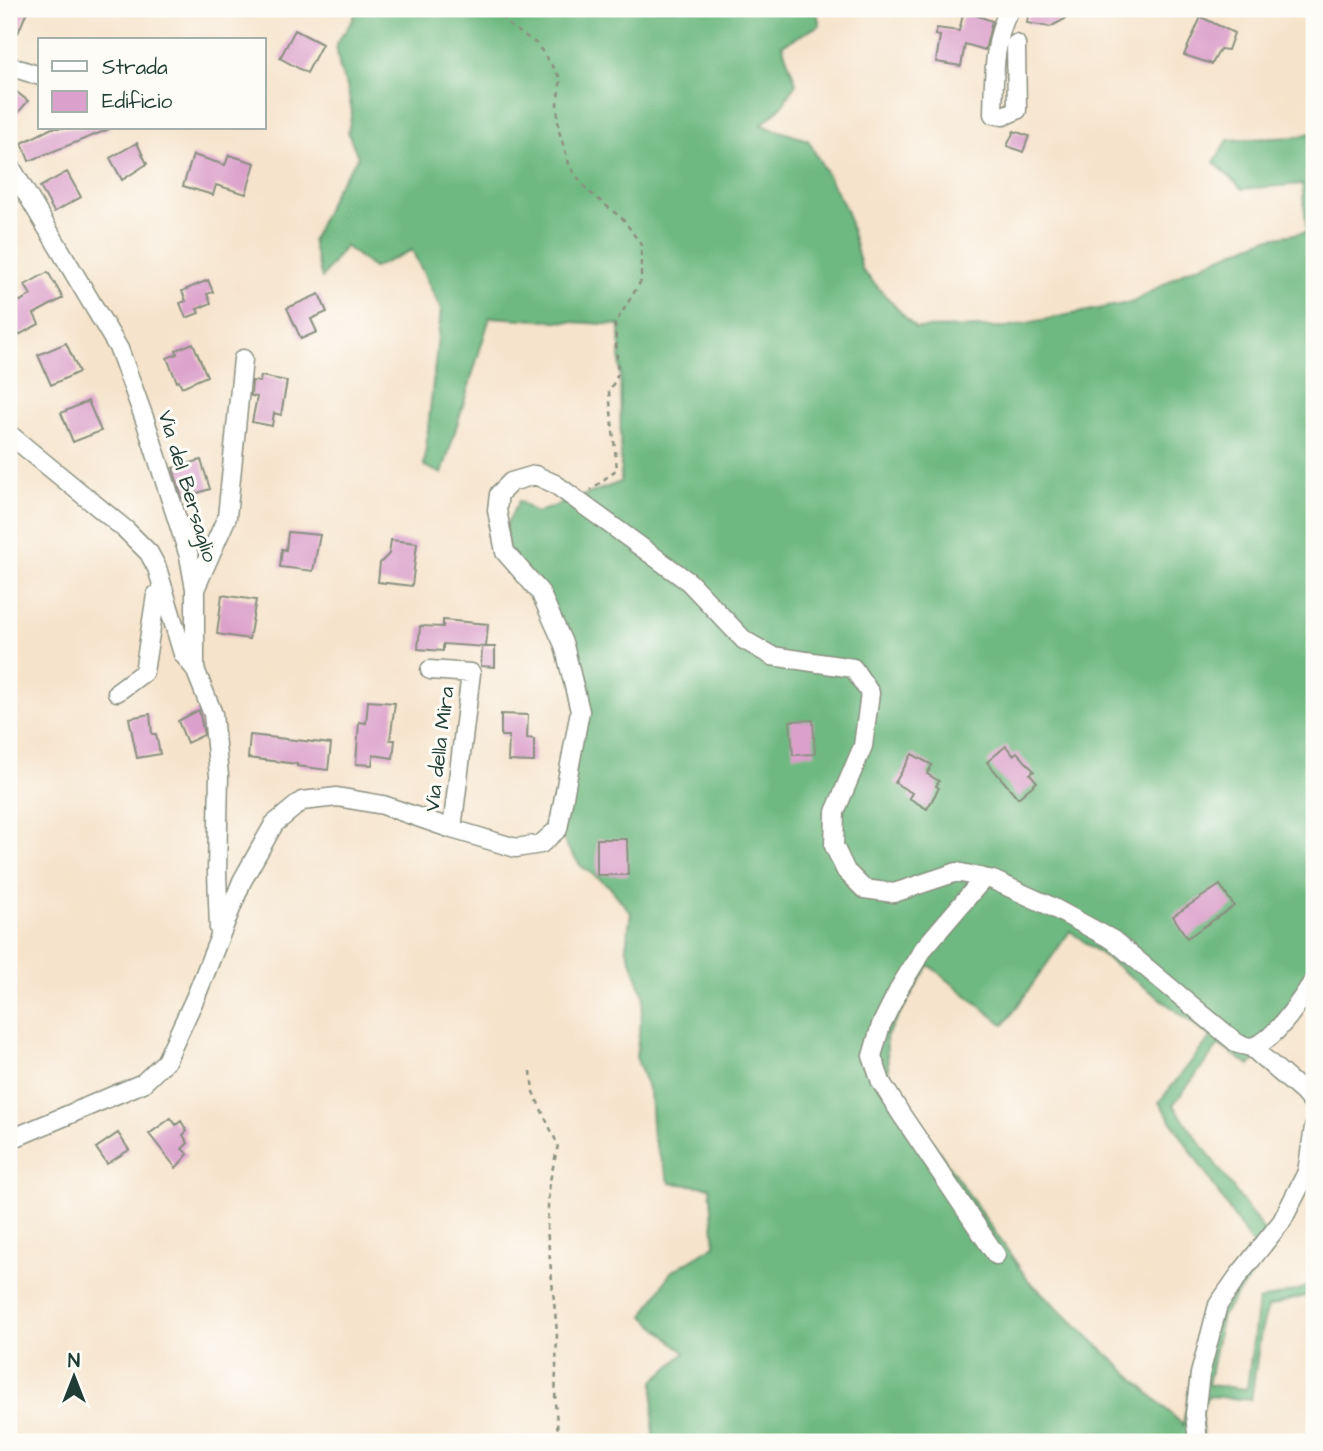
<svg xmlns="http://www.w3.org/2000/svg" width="1323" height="1451" font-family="'Architects Daughter',sans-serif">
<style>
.forest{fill:#6eb981;stroke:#467b5a;stroke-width:2;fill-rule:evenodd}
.building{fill:#dba0cb}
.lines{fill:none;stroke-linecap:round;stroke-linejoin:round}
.minor-casing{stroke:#8a9080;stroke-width:21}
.path{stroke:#8a9080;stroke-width:2.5;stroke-dasharray:5 5;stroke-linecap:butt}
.minor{stroke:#fff;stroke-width:18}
.labels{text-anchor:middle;stroke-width:6;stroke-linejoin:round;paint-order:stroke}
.street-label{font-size:21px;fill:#1f3d34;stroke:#fdfcf7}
</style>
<rect width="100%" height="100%" fill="#fdfcf7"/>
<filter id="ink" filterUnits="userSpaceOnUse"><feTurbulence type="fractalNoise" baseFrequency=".0143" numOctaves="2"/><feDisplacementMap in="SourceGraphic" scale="14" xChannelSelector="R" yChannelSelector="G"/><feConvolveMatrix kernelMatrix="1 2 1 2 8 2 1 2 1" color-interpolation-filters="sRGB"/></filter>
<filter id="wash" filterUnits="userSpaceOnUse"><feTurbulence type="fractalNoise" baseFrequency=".00686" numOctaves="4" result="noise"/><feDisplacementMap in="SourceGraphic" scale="28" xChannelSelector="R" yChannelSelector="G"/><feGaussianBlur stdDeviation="1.57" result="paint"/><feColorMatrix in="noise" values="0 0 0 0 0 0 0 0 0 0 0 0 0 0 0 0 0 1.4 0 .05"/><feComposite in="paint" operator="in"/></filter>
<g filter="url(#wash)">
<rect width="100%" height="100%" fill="#f6e3cb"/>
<!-- forest -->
<path class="forest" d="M356 9H816L820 25 782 45 796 83 782 106 761 125 808 140 846 209 862 270 915 328 1007 327 1133 302 1186 271 1265 239 1307 232 1302 184 1242 189 1214 162 1228 140 1296 137 1314 132V982L1250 1066 1219 1045 1173 1105 1274 1245 1222 1315 1208 1385 1247 1389 1258 1301 1314 1285V1293L1268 1307 1261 1331 1251 1400 1207 1396 1201 1414 1203 1442H653L654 1381 685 1353 644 1316 671 1272 715 1245 710 1187 670 1183 653 1138 650 1094 636 1057 644 996 626 947 631 913 609 886 581 866 568 848 558 829 580 711 564 645 505 552 506 525 519 501 536 513 621 482 620 325 490 317 442 474 424 466 441 309 412 250 373 268 345 246 322 278 312 241 335 190 358 157 348 132 352 112 347 86 340 70 336 44 353 20ZM1070 931 1211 1037 1159 1102 1253 1246 1203 1312 1183 1425 1028 1280 889 1079 886 1037 929 965 1004 1025Z"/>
<g id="blocks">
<!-- building -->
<path class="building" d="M9 9H28L18 33 9 30Z
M1029 9H1068L1065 19 1050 27 1027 23Z
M964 11 992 21 985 50 965 44 961 66 936 62 940 36 935 35 937 28 959 31Z
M1201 17 1234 33 1228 50 1220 49 1212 64 1184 55Z
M295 30 322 44 307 73 280 58Z
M9 86 28 101 9 124Z
M52 128H112L29 161 22 143Z
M1014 131 1029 136 1023 152 1007 146Z
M137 143 147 164 122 180 110 158Z
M193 155 225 165 229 155 255 163 246 194 216 185 213 195 183 186Z
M67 172 81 197 54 212 40 187Z
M48 272 63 298 34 314 39 324 19 335 9 316V307L31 295 25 285Z
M208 280 213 292 207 294 211 303 197 309 199 313 186 318 180 303 186 301 182 291Z
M319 294 327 312 311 319 317 332 301 339 287 308Z
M66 343 79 372 51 385 38 355Z
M193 343 207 376 182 387 179 381 177 382 167 358 177 354 176 350Z
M261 376 287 381 281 415 274 413 272 426 252 422 257 397 251 396 252 381 260 382Z
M88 401 101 431 73 442 61 413Z
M201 460 210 489 182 498 173 468Z
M288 532 320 535 313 571 280 567 282 549 286 550Z
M391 540 417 543 412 586 378 582 380 563 389 554Z
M222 595 256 600 249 639 217 634Z
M443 620 488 624 486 647 443 644V651L418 649 420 626 443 627Z
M482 647H495V667L481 666Z
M368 701 395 703 390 740H395L393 758 373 755 372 765 356 764 359 722 366 723Z
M199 710 204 735 187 743 178 721Z
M150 714 152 734H156L160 754 137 758 129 718Z
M501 714 528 715 527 738 534 739V762L508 761 509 736H501Z
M813 720 815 754 793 755 790 721Z
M250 735 331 744 328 770 297 766V764L248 758Z
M1006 746 1013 755 1017 752 1034 771 1030 774 1037 782 1018 798 987 762Z
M912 754 932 765 927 774 939 781 936 786 939 788 927 809 909 798 912 793 895 783Z
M597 839H627L628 875H597Z
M1220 885 1234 906 1187 938 1173 916Z
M171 1118 176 1125 181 1121 187 1131 183 1135 188 1143 182 1149 188 1154 176 1168 149 1134Z
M118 1133 129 1150 107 1164 96 1148Z"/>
</g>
</g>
<g filter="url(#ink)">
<use href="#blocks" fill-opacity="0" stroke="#8a9080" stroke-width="2"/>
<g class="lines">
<defs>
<path id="minor" d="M1010 9C993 37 994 81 993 114L1003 116 1017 110 1016 44
M9 66 40 76
M9 164 119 349 146 423 189 556 195 589V669L213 714 219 776 217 872 219 929
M9 434 126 530 149 553 157 568 183 654 195 669
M195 589 227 517 243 359
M430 670 471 673 452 829
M117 692 144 672 156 595 163 590
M984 878 924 948 901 985 881 1025 872 1056 881 1082 901 1114 996 1255
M1251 1047 1303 1092 1314 1105
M9 1140 143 1083 166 1061 196 996 242 881 274 824 302 801 337 797 383 805 452 829 516 848 541 844 558 829 580 711 564 645 540 592 505 552 497 510 499 494 511 482 535 475 555 484 689 582 744 640 772 656 853 668 870 693 863 746 835 812 834 846 846 871 864 889 894 893 957 872 993 880 1050 906 1113 940 1238 1044C1244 1045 1249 1048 1254 1046 1275 1041 1302 998 1314 980
M1198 1442 1195 1414 1200 1374 1218 1305 1239 1275 1282 1221 1307 1172 1314 1127"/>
</defs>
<!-- minor casing -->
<use href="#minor" class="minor-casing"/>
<!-- path -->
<path class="path" d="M495 9 509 25 537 44 561 79 557 104 559 131 570 167 587 190 624 220 641 245V281L615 324 618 374 609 392 617 469 591 490
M531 1071 533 1092 558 1145 549 1185 547 1229 557 1332 555 1403 559 1442"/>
<!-- minor -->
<use href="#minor" class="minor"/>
</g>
</g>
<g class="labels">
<!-- street labels -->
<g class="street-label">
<text transform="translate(188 486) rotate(73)" y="7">Via del Bersaglio</text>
<text transform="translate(439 749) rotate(-83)" y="7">Via della Mira</text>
</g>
</g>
<!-- margin -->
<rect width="1323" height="1451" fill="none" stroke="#fdfcf7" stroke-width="35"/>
<!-- legend -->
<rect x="38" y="38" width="228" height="91" fill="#fdfcf7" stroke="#a4b0a9" stroke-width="2"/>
<rect x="52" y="61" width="35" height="10" fill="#ffffff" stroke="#a4b0a9" stroke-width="2"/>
<text x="102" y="74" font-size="21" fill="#1f3d34">Strada</text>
<rect x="52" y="91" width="35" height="21" fill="#dba0cb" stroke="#a4b0a9" stroke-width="2"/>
<text x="102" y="108" font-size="21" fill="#1f3d34">Edificio</text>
<!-- north arrow -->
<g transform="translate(74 1377)" stroke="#fdfcf7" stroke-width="5" paint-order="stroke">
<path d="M0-5L12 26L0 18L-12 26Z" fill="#1f3d34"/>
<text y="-10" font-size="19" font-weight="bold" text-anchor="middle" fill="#1f3d34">N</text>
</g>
</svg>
